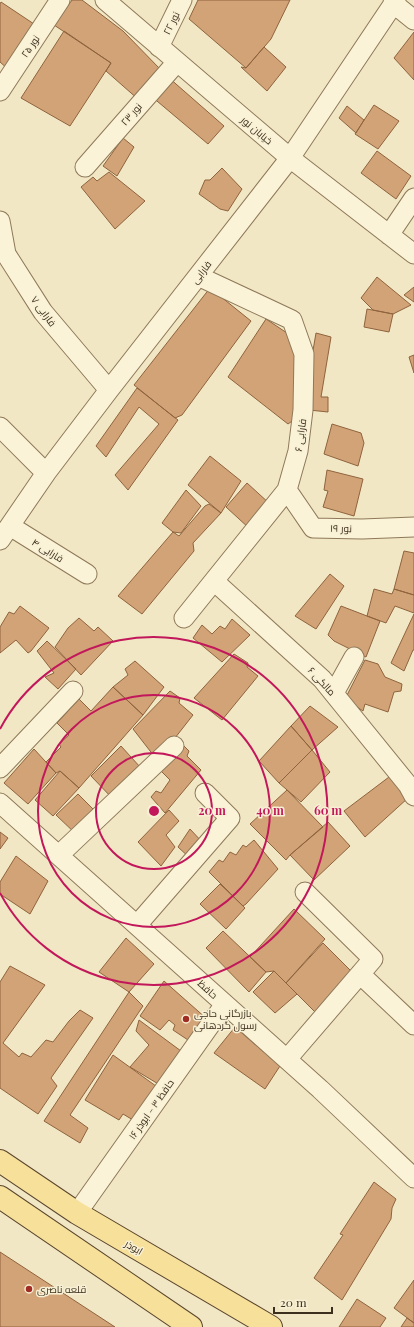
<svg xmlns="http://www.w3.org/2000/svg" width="414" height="1327" font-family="'Playfair Display',Cairo,serif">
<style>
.building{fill:#d2a377;stroke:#8f633d}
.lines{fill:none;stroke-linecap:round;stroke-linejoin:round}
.minor-casing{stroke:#8e7959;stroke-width:21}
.major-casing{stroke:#5b462d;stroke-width:24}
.minor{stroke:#fbf3d8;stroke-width:19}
.major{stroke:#f7e09a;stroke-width:22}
.ring{fill:none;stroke:#c2185b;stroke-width:2}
.poi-dot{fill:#a12c24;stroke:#f8f0d4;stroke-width:1.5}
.labels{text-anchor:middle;stroke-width:3;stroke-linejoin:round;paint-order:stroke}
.street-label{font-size:10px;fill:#3d2f1e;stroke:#f8f0d4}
.poi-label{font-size:10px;fill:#3d2f1e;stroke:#f8f0d4;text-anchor:start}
.centre{fill:#c2185b;stroke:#f8f0d4;stroke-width:2}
.ring-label{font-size:12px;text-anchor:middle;font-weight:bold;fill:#c2185b;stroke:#f8f0d4;stroke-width:3;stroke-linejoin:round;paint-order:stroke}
</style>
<rect width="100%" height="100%" fill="#f1e7c4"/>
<!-- building -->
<path class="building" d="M72 0H82L123 31 161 70 139 100 106 71 111 63 54 25Z
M198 0H290L271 39 246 68 189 19Z
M1 2 34 24 8 69 0 62V4Z
M64 31 111 63 70 126 21 98Z
M414 32V80L394 58Z
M264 47 286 67 267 91 241 67 246 68Z
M168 77 224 126 208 144 151 96Z
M374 105 399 121 378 149 355 134Z
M347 106 364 120 356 133 339 118Z
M123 138 134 147 117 176 103 166Z
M377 151 411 176 396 199 361 173Z
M222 168 242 189 228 211 220 209 199 194 205 180H210Z
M109 172 145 201 115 229 81 187 93 177 97 181Z
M377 277 411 305 393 314 373 310 361 298Z
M414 287V302L404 295Z
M210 288 251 321 182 415 175 418 134 385Z
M367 309 393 314 389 332 364 327Z
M266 319 296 339 295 419 288 424 228 377Z
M316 333 331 337 321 397H328V412L309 410 307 385Z
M414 355V373L409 357Z
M137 388 178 420 128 490 115 475 159 424 139 407 106 457 96 446Z
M332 424 361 433 364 443 358 466 324 454Z
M210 456 241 481 221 513 188 485Z
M327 470 363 479 354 516 323 507 328 491 324 490Z
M247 483 270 504 250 529 226 507Z
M186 490 201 506 181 533 173 532 162 523Z
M209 504 221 513 193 543 194 551 142 614 118 596 173 532 179 536 205 506Z
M404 551 414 553V595L394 589Z
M330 574 344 586 316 629 295 616Z
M374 589 392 594 394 589 414 595V613L395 606 386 623 367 616Z
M20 606 49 628 31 651 28 653 16 640 0 653V627L9 612 14 614Z
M341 606 380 621 366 657 334 641 328 635Z
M414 614V650H413L404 671 391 663Z
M79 618 94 631 98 627 113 641 81 675 55 647 68 628Z
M232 619 250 635 222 662 193 638 202 625 212 634 220 626 225 629Z
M47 641 76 669 58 689 45 677 54 673 37 651Z
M234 654 248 663 247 667 258 676 222 720 194 698Z
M365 660 378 664 385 677 402 684 401 691 394 692 388 712 365 704 363 711 345 699Z
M135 661 164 687 143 715 113 687 128 675 125 669Z
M113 687 143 715 79 788 60 771 56 773 46 762 61 747 59 744 69 735 57 723 79 699 91 711Z
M170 691 180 698 179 703 193 715 164 752 154 756 133 729Z
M310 706 338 727 312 750 291 726Z
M291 726 312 750 279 783 259 761Z
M182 744 189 751 187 756 201 770 165 813 151 797 156 791 161 793 170 780 160 770Z
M121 746 141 768 114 800 91 776Z
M34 749 56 773 28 804 4 783Z
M312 750 330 772 301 802 279 783Z
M60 771 79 788 53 816 35 800Z
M393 774 408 798 365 837 344 811Z
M287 790 323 827 290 855 286 860 250 824Z
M78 794 99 815 77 835 56 815Z
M169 810 179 821 166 835 175 847 161 866 138 842Z
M328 822 350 846 314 880 290 855Z
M190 829 203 843 191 859 178 847Z
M0 832 8 838 0 849Z
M254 840 278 869 246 904 243 906 209 872 219 860 223 862 230 852 236 855 243 845 246 847Z
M16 856 48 881 30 914 0 894V882Z
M220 884 245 908 226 929 200 904Z
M294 909 325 939 286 983 274 971 266 972 250 957Z
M223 931 266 972 249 992 206 948Z
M126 938 154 964 129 992 99 972Z
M323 943 353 973 319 1016 286 983Z
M10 966 45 985 3 1043 19 1057 22 1053 31 1057 46 1040 53 1042 69 1021 80 1010 93 1018 51 1078 57 1086 38 1114 0 1088V982Z
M274 971 297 994 275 1013 253 992Z
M164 981 207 1019 191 1042 173 1030 175 1025 169 1020 160 1030 140 1016Z
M129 992 143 1006 70 1115 88 1128 80 1143 44 1121Z
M139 1020 181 1051 160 1085 130 1067 149 1045 136 1031Z
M235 1027 280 1066 265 1089 214 1053Z
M113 1055 160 1089 138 1123 123 1114 119 1120 85 1100Z
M374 1182 396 1199 392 1208 391 1219 342 1300 314 1278 343 1235 340 1234Z
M0 1252 115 1327H0Z
M414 1280V1323L394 1308Z
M357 1299 386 1318 380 1327H339Z
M407 1318 414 1323V1327H401Z"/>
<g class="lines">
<defs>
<path id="minor" d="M105 0 290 158 414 254
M393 3 414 20
M159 47 182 0
M0 91 60 0
M85 167 177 62
M0 221 6 254 43 312 109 390
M389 235 414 198
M0 427 46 473
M287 490 313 528 362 529 414 527
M10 526 87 574
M0 540 46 473 109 390 290 158 396 0
M214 581 322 679 408 785 414 796
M184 618 287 490 298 451 303 410 304 354 292 320 198 276
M334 693 354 657
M0 768 73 691
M0 803 320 1089 414 1178
M59 855 174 746
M137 925 230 818 205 793
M360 974 414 1025
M287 1059 373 959 305 892
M77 1213 225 1004"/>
<path id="major" d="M0 1161 77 1213 271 1327
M0 1197 191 1327"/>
</defs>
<!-- minor casing -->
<use href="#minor" class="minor-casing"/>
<!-- major casing -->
<use href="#major" class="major-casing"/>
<!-- minor -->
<use href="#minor" class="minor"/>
<!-- major -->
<use href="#major" class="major"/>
</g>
<!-- distance rings -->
<g class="ring">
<circle cx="154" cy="811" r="58"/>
<circle cx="154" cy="811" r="116"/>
<path d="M0 729A174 174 0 1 1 0 893"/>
</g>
<!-- markers -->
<g class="poi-dot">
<circle cx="186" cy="1019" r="4"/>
<circle cx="29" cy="1289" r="4"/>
</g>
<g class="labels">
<!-- street labels -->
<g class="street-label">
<text transform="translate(171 23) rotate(-64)" y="4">نور ۲۲</text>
<text transform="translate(30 46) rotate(-56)" y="4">نور ۲۵</text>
<text transform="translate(131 114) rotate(-49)" y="4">نور ۲۳</text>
<text transform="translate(257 130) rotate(40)" y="4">خیابان نور</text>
<text transform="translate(201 272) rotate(-52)" y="4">فارابی</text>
<text transform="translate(44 311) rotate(54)" y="4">فارابی ۷</text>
<text transform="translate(300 435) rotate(-82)" y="4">فارابی ۶</text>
<text transform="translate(341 528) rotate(1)" y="4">نور ۱۹</text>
<text transform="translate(48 550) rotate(32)" y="4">فارابی ۴</text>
<text transform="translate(322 681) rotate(47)" y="4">مالکی ۶</text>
<text transform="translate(208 989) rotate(42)" y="4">حافظ</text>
<text transform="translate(151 1109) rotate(-55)" y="4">حافظ ۳ - ابوذر ۱۶</text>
<text transform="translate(134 1247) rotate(30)" y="4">ابوذر</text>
</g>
<!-- poi labels -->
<g class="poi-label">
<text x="194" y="1017">بازرگانی حاجی<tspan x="194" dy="12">رسول گردهانی</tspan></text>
<text x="37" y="1293">قلعه ناصری</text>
</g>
</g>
<circle cx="154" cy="811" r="6" class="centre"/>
<g class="ring-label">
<text x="212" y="815">20 m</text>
<text x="270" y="815">40 m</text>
<text x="328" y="815">60 m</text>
</g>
<!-- scale -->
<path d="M274 1307v6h58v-6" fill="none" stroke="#3d2f1e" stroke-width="2"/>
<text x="280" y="1307" font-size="12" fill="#3d2f1e" stroke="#f8f0d4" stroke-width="3" paint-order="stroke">20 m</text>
</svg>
